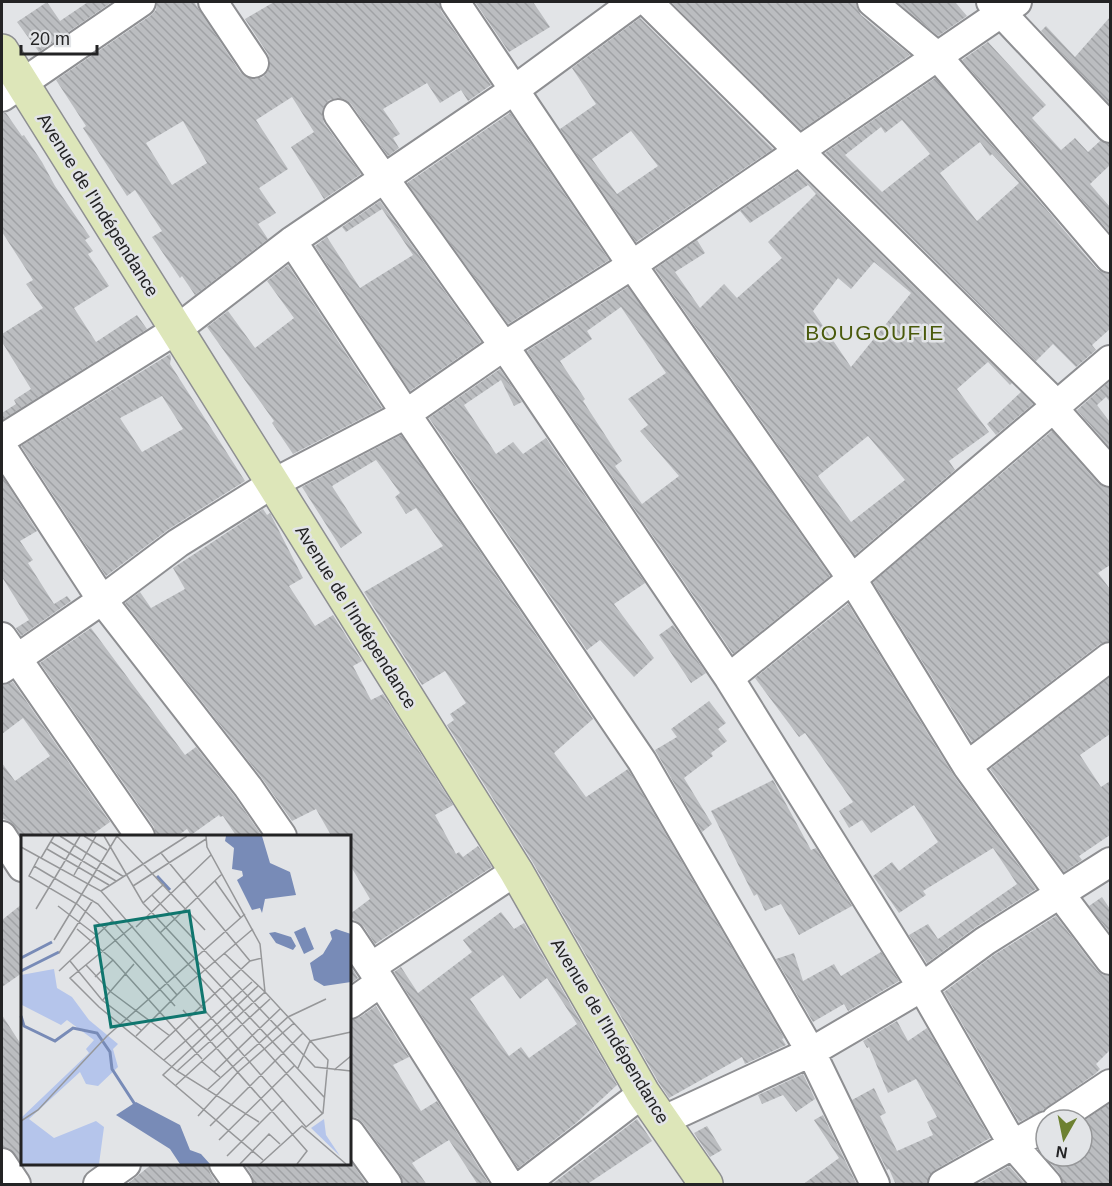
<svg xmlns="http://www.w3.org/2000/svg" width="1112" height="1186" font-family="Arial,sans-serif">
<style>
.building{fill:url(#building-back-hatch);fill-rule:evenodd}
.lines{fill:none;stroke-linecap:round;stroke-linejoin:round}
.minor-casing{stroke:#8e8f92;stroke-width:32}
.secondary-casing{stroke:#8e8f92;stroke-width:36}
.minor{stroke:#fff;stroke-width:28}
.secondary{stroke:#dde6b9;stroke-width:33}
.labels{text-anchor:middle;stroke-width:5;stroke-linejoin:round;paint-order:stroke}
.street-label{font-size:18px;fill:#232324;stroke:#e2e4e7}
.quarter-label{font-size:21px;letter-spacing:1.5px;fill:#4a5a0c;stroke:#e2e4e7}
.inset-river{fill:none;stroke:#788bb7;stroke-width:3}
.inset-road{fill:none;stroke:#969799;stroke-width:1.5}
.view{fill:#0f766e;fill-opacity:0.15;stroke:#0f766e;stroke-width:3}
.inset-edge{fill:none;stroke:#232324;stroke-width:3}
</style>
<defs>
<pattern id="building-back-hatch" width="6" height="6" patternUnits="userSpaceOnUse" patternTransform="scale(1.5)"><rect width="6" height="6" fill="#bbbdc0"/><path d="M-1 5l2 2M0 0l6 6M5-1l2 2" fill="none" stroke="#a0a2a5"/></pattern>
</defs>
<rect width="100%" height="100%" fill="#e2e4e7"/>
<!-- building -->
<path class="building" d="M47 2 60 21 88 2H112L39 52 17 22Z
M157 2H194L240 72 246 77 255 79 263 77 268 71 270 61 268 54 245 19 274 2H439L441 11 491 85 468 101 461 90 440 103 427 83 383 109 400 134 393 138 399 148 388 156 351 104 344 99 336 98 329 100 323 108 322 116 324 123 361 174 324 199 291 147 314 132 292 97 256 120 288 169 259 188 276 213 258 224 268 239 195 295 182 276 180 278 152 237 162 231 135 190 127 196 83 128 86 126 56 80 150 16 156 10ZM183 121 207 163 172 185 146 143Z
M475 2H533L550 27 509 52Z
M671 2H856L857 8 861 15 910 55 801 130Z
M897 2H955L967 16 938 36Z
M1110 17V105L1041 31 1046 26 1075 57Z
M640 18 773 149 636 242 560 129 596 104 572 68ZM631 131 658 166 617 194 592 159Z
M988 42 1046 105 1032 118 1061 150 1075 138 1088 152 1100 141 1110 144V165L1090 184 1110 207V233L962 60Z
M935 78 1097 269 1104 273 1110 274V329L1092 345 1096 350 1076 367 1053 344 1036 361 825 153ZM902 120 930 154 882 192 845 155 881 127 885 133ZM980 142 990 156 992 154 1019 183 977 221 940 173Z
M2 113H6L22 136 24 135 42 162 55 186 90 237 85 240 93 251 88 254 109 286 74 308 96 342 137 315 147 329 2 420V413L16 404 14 400 31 389 2 342V334L43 308 26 284 33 280 2 232Z
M510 113 609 260 508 324 407 183Z
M797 172 1012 383 1010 385 988 362 957 389 989 432 949 461 955 470 855 555 655 269 697 240 705 253 675 272 700 308 724 284 737 298 782 258 768 242 816 194 808 185 750 223 740 211ZM874 262 911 293 851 367 813 311 838 278 851 289ZM868 436 905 480 851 522 818 476Z
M380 201 481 342 410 391 315 246 327 237 360 288 413 255 382 209 346 232 342 227Z
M288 265 382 408 293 454 272 423 274 421 207 327 228 311 255 348 294 318 267 281Z
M628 287 830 576 733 654 527 351ZM621 307 666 373 628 399 648 425 640 431 679 476 642 504 615 466 622 461 583 401 585 399 560 361 592 339 587 331Z
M170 354 171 357 170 364 245 481 169 529 106 576 21 446ZM162 396 183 429 142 452 120 418Z
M500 369 522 402 514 406 501 380 464 405 496 454 513 442 523 454 546 438 645 583 614 604 654 658 634 677 600 640 587 650 429 418Z
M1110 381V402L1106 397 1097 405 1110 422V448L1077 410Z
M1021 392 1033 404 996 435 987 424Z
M1052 431 1098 483 1104 487 1110 488V565L1098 573 1110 589V641L1100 644 972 742 873 582Z
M401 435 593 719 554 753 586 797 628 769 784 1038 782 1039 786 1045 745 1064 742 1057 669 1098 659 1083 532 861 447 725 454 720 450 714 466 703 445 671 422 685 364 592 443 546 416 508 406 514 395 497 400 493 376 460 332 486 362 533 341 548 302 487Z
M2 476 37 531 20 541 33 560 28 563 54 604 67 596 71 601 21 636 16 628 29 620 2 577Z
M263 509 267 515 270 513 303 578 289 586 315 626 333 615 362 661 353 666 371 700 383 694 453 805 435 815 456 854 459 852 463 857 478 846 492 867 375 944 364 927 354 920 350 914 370 899 350 865V837H332L316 809 292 821 261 777 125 603 140 592 151 608 185 589 173 568Z
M848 604 954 776 1036 889 976 927 927 963 909 935 928 924 938 939 1017 884 993 848 923 891 926 895 899 913 873 876 892 862 899 871 938 842 914 805 871 833 862 820 849 828 839 811 853 802 805 733 799 737 755 678Z
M673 625 706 673 691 683 659 635Z
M91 628 185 755 196 747 235 797 262 836 237 837 223 816 220 817 219 815 191 835 187 829 176 837H156L154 827 40 663Z
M1110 677V734L1080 755 1101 787 1110 781V835L1079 856 1082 860 1064 872 990 769Z
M13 682 110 822 89 837H22L10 822 2 818V763L15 781 50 756 23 718 2 734V685Z
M709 701 726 723 718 729 727 741 711 753 713 756 684 778 712 824 702 832 655 750 677 737 671 729Z
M773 780 811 850 816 848 852 906 799 935 781 904 765 911 757 894 754 896 711 811Z
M1102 897 1110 909V933L1089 906Z
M22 904V973L2 987V920Z
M501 912 514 929 524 923 617 1085 576 1123 518 1168 394 972 401 967 418 993 472 952 463 940ZM503 975 520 999 547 978 577 1024 529 1058 521 1047 509 1056 470 999Z
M1056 916 1097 970 1103 975 1110 976V1050L1096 1064 1100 1069 1095 1074 1043 1110 1019 1122 944 992 994 955Z
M881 952 899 981 848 1011 844 1004 813 1022 776 959 794 953 803 981 834 964 841 976Z
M350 965 358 978 350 984Z
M376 1006 409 1057 393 1065 421 1111 437 1101 490 1185H478L449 1140 412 1163 427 1185H403L400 1174 363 1123 357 1118 350 1117V1020L360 1017Z
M2 1015 22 1046V1164L10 1149 2 1147Z
M897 1021 908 1041 927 1028 990 1138 935 1170 929 1176 927 1185H896L889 1169 887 1170 852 1100 874 1088 886 1113 880 1116 897 1151 933 1135 927 1122 937 1117 916 1079 888 1093 869 1047 867 1048 863 1041Z
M803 1074 815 1099 796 1112 783 1095 762 1104 758 1095Z
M1110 1103V1185H1063L1059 1173 1039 1149 1046 1145V1156H1082V1122Z
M823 1115 857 1185H802L839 1158 814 1120Z
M637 1119 652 1141 586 1185H551Z
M707 1126 722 1150 710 1157 694 1133Z
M350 1160 367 1185H254L252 1175 244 1164H350Z
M152 1164H208L210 1173 218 1185H126Z
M1009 1166 1026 1185H976Z"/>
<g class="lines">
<defs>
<path id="minor" d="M213 2 254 63
M455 2 632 265 852 579 967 766 1060 894 1110 960
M648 2 1051 399 1053 408 1110 472
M872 2 938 57 1110 258
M991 2 1110 128
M2 97 141 2
M338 114 504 346 729 678 922 987 1013 1145 1047 1184
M292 241 406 414 642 761 811 1052 875 1184
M2 439 176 330 292 241 514 90 634 2
M2 447 102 600 248 787 282 836
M2 637 140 836
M2 669 102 600 178 543 272 484 406 414 504 346 632 265 1017 2
M729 678 852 579 1110 360
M967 766 1110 657
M2 836 22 867
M350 936 381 982 509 1184
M371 967 516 871
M350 1004 381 982
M1056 1120 1110 1084
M662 1121 811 1052 922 987 985 941 1110 862
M350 1133 387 1184
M2 1163 16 1184
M224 1164 238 1184
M98 1184 126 1164
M524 1184 643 1093
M943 1184 1046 1126"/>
<path id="secondary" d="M2 51 516 871 643 1093 706 1184"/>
</defs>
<!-- minor casing -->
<use href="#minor" class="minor-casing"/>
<!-- secondary casing -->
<use href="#secondary" class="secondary-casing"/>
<!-- minor -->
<use href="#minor" class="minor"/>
<!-- secondary -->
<use href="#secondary" class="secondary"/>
</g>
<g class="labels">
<!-- street labels -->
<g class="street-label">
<text transform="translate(98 205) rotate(58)" y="6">Avenue de l'Indépendance</text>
<text transform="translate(356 617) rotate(58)" y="6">Avenue de l'Indépendance</text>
<text transform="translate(610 1031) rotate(59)" y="6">Avenue de l'Indépendance</text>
</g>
<!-- quarter labels -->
<g class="quarter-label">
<text x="875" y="340">BOUGOUFIE</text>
</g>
</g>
<!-- overview -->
<g transform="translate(21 835)">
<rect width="330" height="330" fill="#e2e4e7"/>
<path d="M33 134 36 153 51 162 68 185 97 209 92 214 97 232 77 251 65 249 59 237 8 284 33 303 75 286 83 292 78 329H0V283L68 218 65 214 73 205 46 185 40 190 1 170 0 140ZM303 284 305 300 319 321 290 293Z" fill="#b5c5eb"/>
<path d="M205 1H241L249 28 269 37 275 60 244 64 241 78 239 73 231 75 216 45 222 41 221 36 211 34 213 13 204 6ZM284 92 293 114 283 119 273 97ZM315 94 330 99V147L303 151 293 145 289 128 302 119 311 104 309 97ZM254 97 270 102 275 111 272 115 255 108 248 98ZM115 267 159 290 169 315 180 319 189 329H159L149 314 95 280Z" fill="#788bb7"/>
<path class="inset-river" d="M136 41 149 55M0 123 31 107M0 136 38 117M0 181 3 191 34 206 52 193 76 198 89 217 91 234 115 271"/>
<path class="inset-road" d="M39 1 103 42M63 1 86 15M83 1 122 68 303 262M96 1 184 95M30 7 95 46M0 12 80 56 285 292 302 278 307 225 244 157 239 109 186 12 185 1M26 14 88 50M140 18 229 126M18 22 8 41 56 69 83 93 154 171M20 23 33 1M13 31 77 69 156 160M53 40 75 1M194 46 220 83M112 51 185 4M80 56 166 1M131 60 294 232 330 236M122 68 143 49M37 71 75 100M15 74 59 1M125 82 301 278M112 91 49 143 78 172 156 236 238 287M115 92 190 20M56 94 92 125 181 224M139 98 201 39M33 105 96 1M38 118 72 65M49 126 81 165 120 195M65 130 90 157 149 201M38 136 92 85M74 142 92 125M237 151 142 240 242 325M81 166 113 129M162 175 286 316 276 329M115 201 165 151 232 94M133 215 229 126 241 123M143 225 231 147M180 226 199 242M277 233 289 206 330 197M313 235 330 221M156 236 244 157 203 118M193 237 259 174M155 250 249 164M186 255 267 182 305 164M177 281 217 237 273 188M0 286 17 275 86 201 224 79M189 291 282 198M198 305 274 230M206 321 262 265M219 329 248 299 259 309M239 329 281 291 325 329"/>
<path class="view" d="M168 76 184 177 90 192 74 91Z"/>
<rect width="330" height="330" class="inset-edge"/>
</g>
<!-- border -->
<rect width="1112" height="1186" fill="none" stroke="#232324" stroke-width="6"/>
<!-- north arrow -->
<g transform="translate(1064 1138) rotate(189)"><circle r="28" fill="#e2e4e7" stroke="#969799" stroke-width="1.5"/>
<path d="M0-4.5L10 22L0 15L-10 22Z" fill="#6d8131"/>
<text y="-9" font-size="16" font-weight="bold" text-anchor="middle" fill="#232324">N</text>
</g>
<!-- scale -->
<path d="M21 45v9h76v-9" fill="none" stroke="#232324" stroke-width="3"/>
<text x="30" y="45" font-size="18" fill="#232324" stroke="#e2e4e7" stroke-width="4.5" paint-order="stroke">20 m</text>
</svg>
